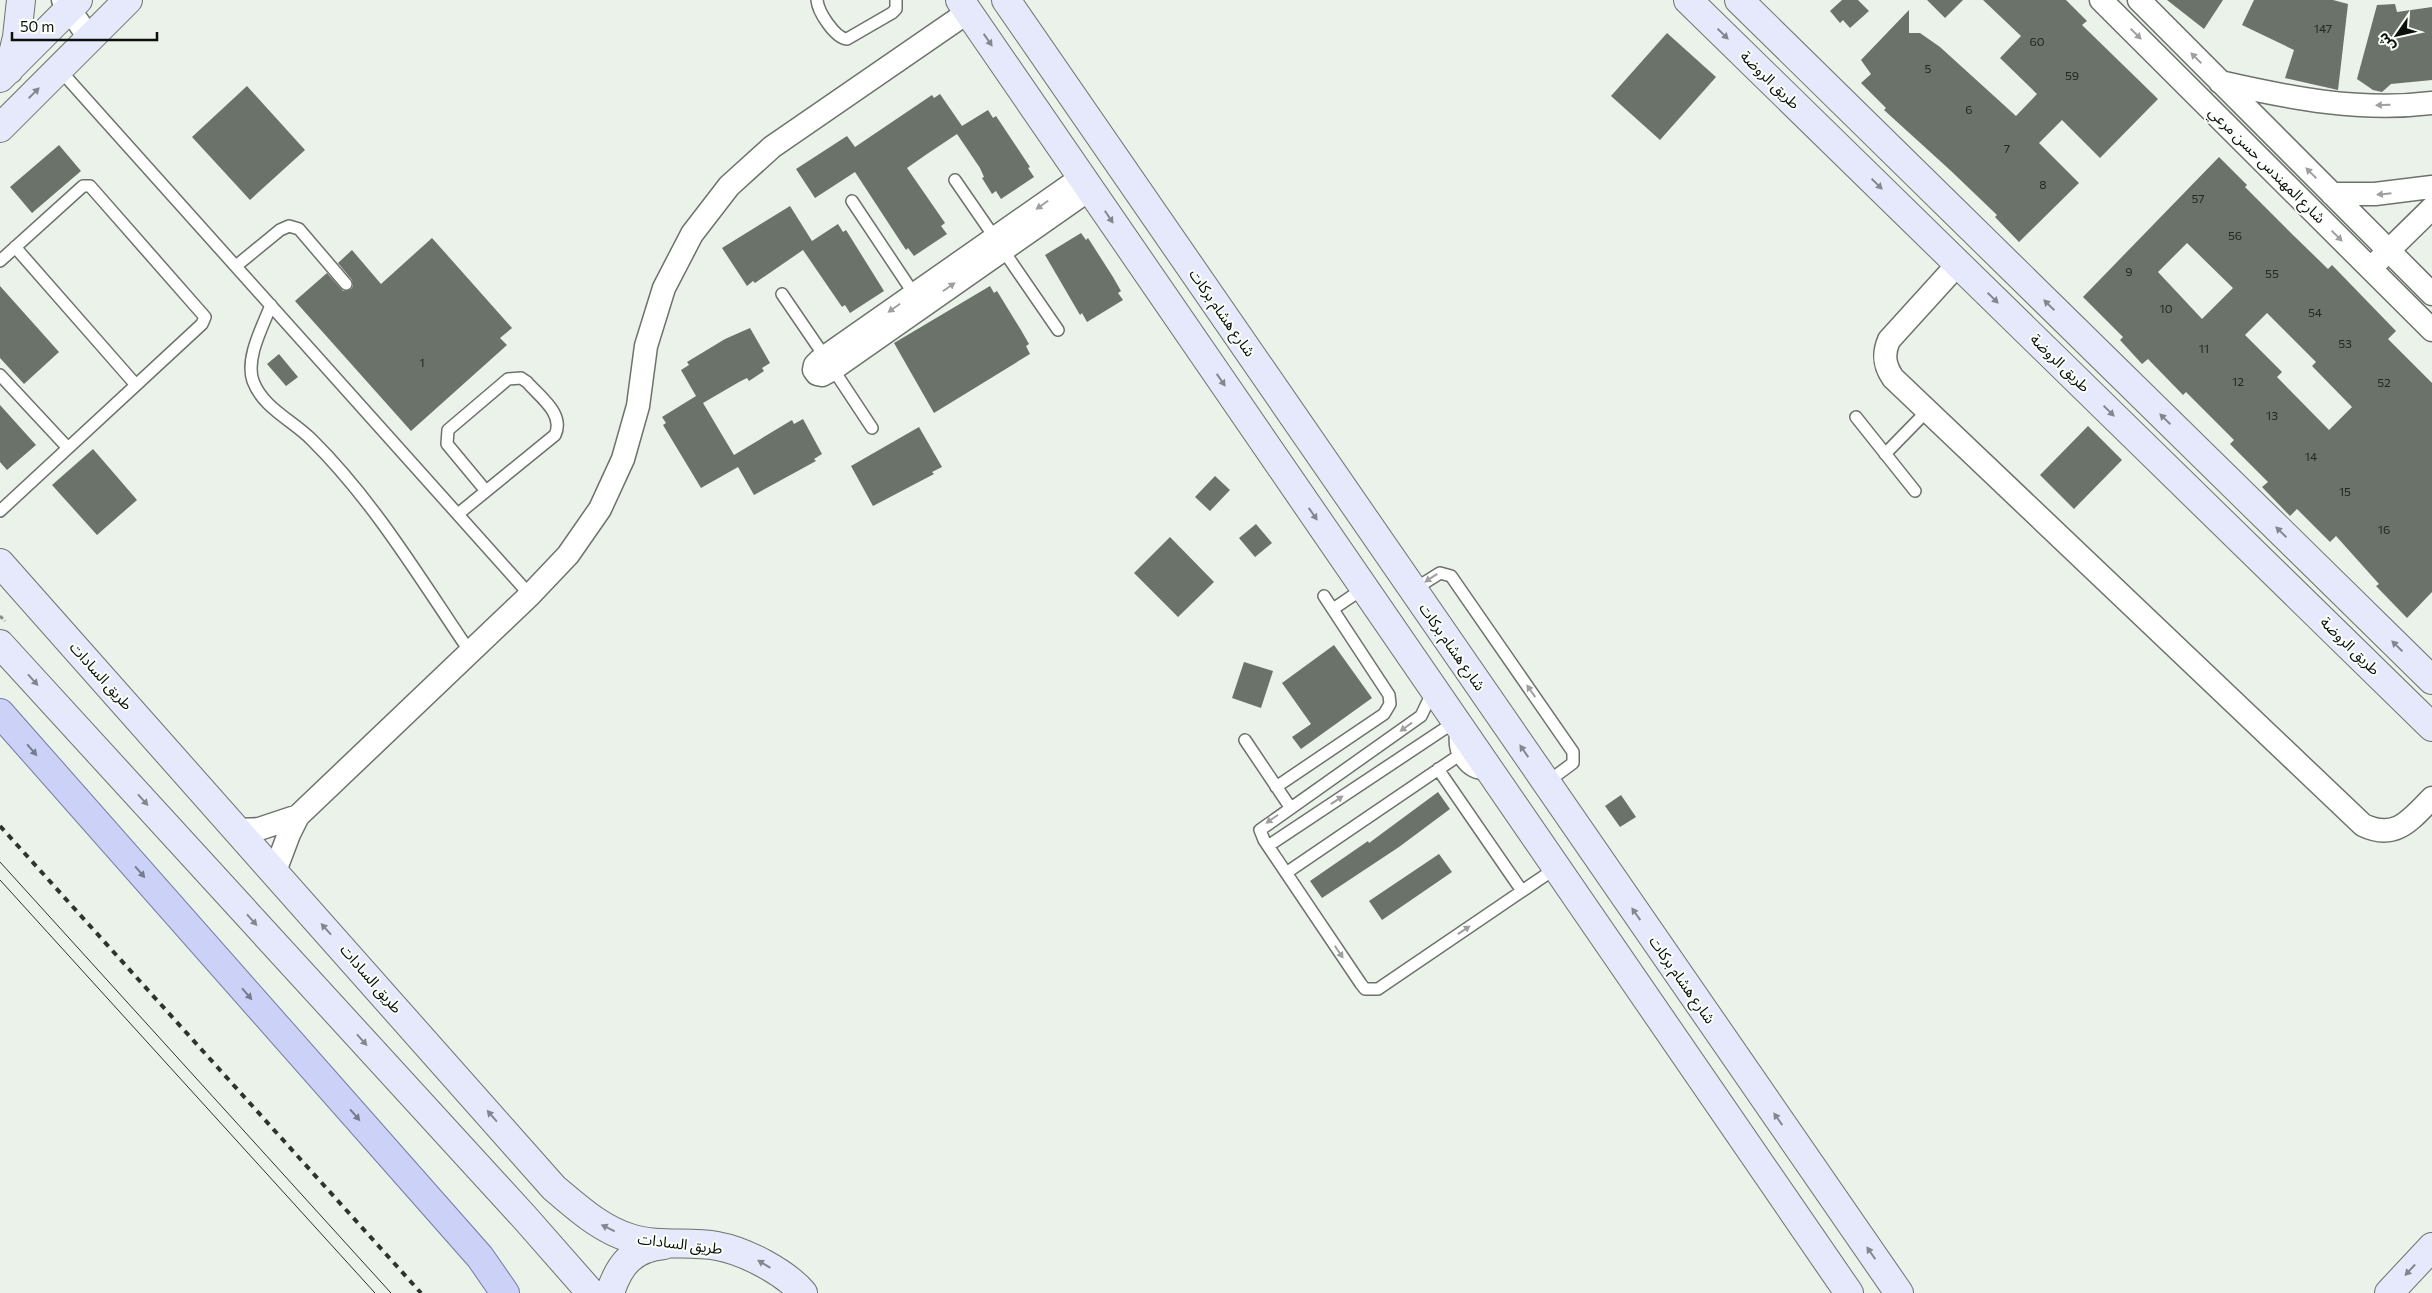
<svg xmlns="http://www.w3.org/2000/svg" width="2432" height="1293" font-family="Commissioner,'Noto Sans Arabic',sans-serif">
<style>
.building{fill:#6b7269;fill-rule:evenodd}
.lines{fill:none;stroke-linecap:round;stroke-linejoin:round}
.lane-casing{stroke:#6c736b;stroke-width:14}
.street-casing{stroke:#6c736b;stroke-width:25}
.secondary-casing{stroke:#6c736b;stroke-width:30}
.primary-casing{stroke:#737aa2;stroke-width:30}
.path{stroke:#888e88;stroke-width:3;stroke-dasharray:4 2.5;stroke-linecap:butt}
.lane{stroke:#fff;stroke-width:11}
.street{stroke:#fff;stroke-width:22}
.secondary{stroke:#e6e8fb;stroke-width:28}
.primary{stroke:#ccd1f7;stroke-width:28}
.tram{stroke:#2f332f;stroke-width:1}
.rail{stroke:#2f332f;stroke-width:4;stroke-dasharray:6 6;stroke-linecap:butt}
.oneway{fill:#84868f}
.oneway2{fill:#9e9f9e}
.oneway3{fill:#767a8d}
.labels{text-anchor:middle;stroke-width:4;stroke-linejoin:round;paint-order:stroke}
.number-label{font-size:12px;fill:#242823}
.street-label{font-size:15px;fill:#0c0f0c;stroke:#fafff9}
</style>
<rect width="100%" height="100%" fill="#eaf2e9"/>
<!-- building -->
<path class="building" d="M1842 0H1858L1869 11 1850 28 1843 20 1840 23 1830 11Z
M1927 0H1963L1945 18Z
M1983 0H2066L2087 21 2082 25 2158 99 2100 158 2062 120 2039 143 2079 183 2019 242 1995 217 1997 215 1950 170 1884 110 1886 108 1861 83 1871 74 1861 60 1909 10V33H1920L1940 47 2016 116 2037 94 2000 58 2021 36Z
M2167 0H2223L2204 29Z
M2254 0H2333L2348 4 2338 90 2285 78 2294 50 2242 25Z
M2395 4 2397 12 2432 7V80L2391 84 2382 92 2373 90 2357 79 2377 5Z
M1667 33 1716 77 1660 140 1611 96Z
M247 86 305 150 250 200 192 137Z
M940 94 962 126 988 110 993 118 996 116 1030 167 1028 168 1034 177 1001 199 996 191 992 194 982 178 984 177 980 168 957 134 927 154 907 168 945 223 941 226 947 234 914 256 908 248 906 250 855 172 815 198 796 169 847 136 855 147 932 95 934 98Z
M59 145 81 171 32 213 10 187Z
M2219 157 2247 185 2245 187 2293 235 2328 269 2332 265 2396 331 2388 339 2432 383V592L2407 618 2376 586 2379 584 2336 536 2330 542 2297 509 2290 516 2262 487 2268 482 2230 444 2234 440 2186 392 2183 395 2148 359 2142 364 2120 340 2123 337 2083 297ZM2187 243 2233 288 2202 319 2158 272ZM2267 313 2316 362 2312 366 2352 407 2329 430 2277 377 2282 372 2245 335Z
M790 206 812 241 838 224 843 232 846 230 884 291 850 313 845 305 842 307 803 250 755 283 753 281 747 286 722 248Z
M1081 233 1086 240 1088 238 1113 277 1121 291 1118 293 1123 300 1087 322 1082 313 1080 315 1045 255Z
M432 238 512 328 500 338 507 345 411 431 295 301 327 273 343 291 351 289 353 286 352 280 338 263 352 250 381 284Z
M0 286 59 352 24 384 0 358Z
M990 286 994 293 997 291 1021 330 1029 344 1026 346 1030 354 934 413 894 343Z
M750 328 770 363 762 368 764 371 749 381 747 378 739 382 703 403 734 455 792 420 794 424 803 419 822 454 814 459 816 461 754 495 738 467 701 488 663 425 666 423 662 417 696 396 681 370 689 365 687 362 725 339Z
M279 354 298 377 286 386 267 364Z
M0 405 36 445 7 470 0 462Z
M2088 426 2122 460 2074 509 2040 475Z
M919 427 942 467 932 472 934 474 873 506 851 466Z
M93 449 137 500 97 535 52 485Z
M1215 476 1230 490 1210 511 1195 497Z
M1256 524 1272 543 1255 557 1239 538Z
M1170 537 1214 582 1178 617 1134 573Z
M1334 645 1372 698 1301 749 1292 737 1311 724 1282 683Z
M1244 662 1273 671 1261 708 1232 698Z
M1438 792 1450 809 1399 847 1322 898 1310 881 1368 841 1369 843Z
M1621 795 1636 817 1620 827 1605 806Z
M1439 854 1452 872 1382 920 1369 901Z"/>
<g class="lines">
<defs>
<path id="lane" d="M817 0C818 12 835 38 847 39L892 13 896 9V0
M59 69 530 595
M955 180 995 238
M852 201 914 294
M15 247 136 385
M1003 250 1058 330
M0 261 83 186H90L205 317 202 324 0 511
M236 266 280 230 289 226 299 229 346 284
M782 294 825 357
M271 305C263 326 245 358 253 381 263 408 292 420 311 439 374 501 421 580 470 652
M833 369 872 428
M0 375 68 448
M1856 417 1915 491
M1885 454 1928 410
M458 514 555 435C565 414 540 397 527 382L521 378 508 379 448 430 447 444 486 491
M1413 590 1440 573 1451 576 1573 752V763L1546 783
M1333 609 1364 588
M1433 691 1421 716 1260 830 1264 840 1361 984 1365 989H1378L1556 868
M1456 731C1452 753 1464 775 1489 774
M1245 740 1290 807
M1438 769 1522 891
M1276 787 1384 714 1390 704 1389 695 1324 596
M1268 846 1456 721
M1286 873 1458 756"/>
<path id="street" d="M63 0 90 39
M2101 0 2432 330
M2139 0 2432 294
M2220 82C2290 98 2360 112 2432 103
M1082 177 819 361 815 365 814 370 817 374 822 375 833 369 1090 189
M2332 194H2375L2432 187
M2378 261 2432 208
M1958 264 1889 340C1883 354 1884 365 1893 378L2363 825C2396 841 2411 819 2432 798
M239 830 259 829 298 816
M275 871 289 834 298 816 530 595 568 555 600 509 623 459 638 406 646 346 664 288 692 234 729 186 772 147 968 12"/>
<path id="secondary" d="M960 0 1849 1293
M1006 0 1899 1293
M1688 0 2432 727
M1739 0 2432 680
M9 70 17 37 21 0
M0 78 78 0
M0 128 128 0
M0 563 554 1188C577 1207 600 1229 630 1238 658 1247 689 1241 717 1246 745 1251 785 1272 803 1293
M0 644 526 1219 591 1293
M610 1293C619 1265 632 1248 664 1245
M2389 1293 2432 1247"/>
<path id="primary" d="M0 713 480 1257 505 1293"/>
</defs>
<!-- lane casing -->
<use href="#lane" class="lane-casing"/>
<!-- street casing -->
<use href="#street" class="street-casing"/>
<!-- secondary casing -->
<use href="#secondary" class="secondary-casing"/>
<!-- primary casing -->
<use href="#primary" class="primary-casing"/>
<!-- path -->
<path class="path" d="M0 616 5 621"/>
<!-- lane -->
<use href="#lane" class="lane"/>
<!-- street -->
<use href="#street" class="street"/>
<!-- secondary -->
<use href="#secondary" class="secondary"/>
<!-- primary -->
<use href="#primary" class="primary"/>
<!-- tram -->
<path class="tram" d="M0 862 391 1293
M0 880 375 1293"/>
<!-- rail -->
<path class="rail" d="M0 826 421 1293"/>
</g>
<!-- one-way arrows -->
<defs><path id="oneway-solid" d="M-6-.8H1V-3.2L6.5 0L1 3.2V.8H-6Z" transform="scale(1.25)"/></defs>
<g class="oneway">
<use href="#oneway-solid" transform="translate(1723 34) rotate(44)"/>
<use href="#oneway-solid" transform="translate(988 40) rotate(55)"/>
<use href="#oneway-solid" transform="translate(34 93) rotate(-45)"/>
<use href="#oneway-solid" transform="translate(1877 184) rotate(44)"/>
<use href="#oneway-solid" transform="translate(1109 217) rotate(56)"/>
<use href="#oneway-solid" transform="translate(1993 298) rotate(44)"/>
<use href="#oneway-solid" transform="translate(2049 305) rotate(-136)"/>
<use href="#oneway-solid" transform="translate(1221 380) rotate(55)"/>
<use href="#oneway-solid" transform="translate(2109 411) rotate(44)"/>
<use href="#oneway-solid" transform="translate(2165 419) rotate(-136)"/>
<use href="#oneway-solid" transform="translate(1313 514) rotate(55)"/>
<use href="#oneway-solid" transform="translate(2281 532) rotate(-136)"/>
<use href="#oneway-solid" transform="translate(2397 646) rotate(-136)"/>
<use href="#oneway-solid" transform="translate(33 680) rotate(48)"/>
<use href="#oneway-solid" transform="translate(1524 751) rotate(-125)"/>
<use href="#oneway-solid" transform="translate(143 800) rotate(48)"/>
<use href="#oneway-solid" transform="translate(1636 914) rotate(-125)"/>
<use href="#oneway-solid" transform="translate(252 920) rotate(48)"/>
<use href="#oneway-solid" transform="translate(326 929) rotate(-132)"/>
<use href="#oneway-solid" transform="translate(362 1040) rotate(48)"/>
<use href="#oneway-solid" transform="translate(492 1116) rotate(-131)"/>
<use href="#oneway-solid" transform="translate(1778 1119) rotate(-125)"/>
<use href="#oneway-solid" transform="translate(608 1228) rotate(-154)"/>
<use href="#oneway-solid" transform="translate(1871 1253) rotate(-125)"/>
<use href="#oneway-solid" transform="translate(764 1264) rotate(-149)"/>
<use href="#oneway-solid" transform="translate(2410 1270) rotate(133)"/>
</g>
<g class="oneway2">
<use href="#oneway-solid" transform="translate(2136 34) rotate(45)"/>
<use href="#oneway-solid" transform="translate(2196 58) rotate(-135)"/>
<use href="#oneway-solid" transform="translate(2383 105) rotate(179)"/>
<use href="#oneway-solid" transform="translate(2311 173) rotate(-135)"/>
<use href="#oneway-solid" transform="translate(2384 194) rotate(174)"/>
<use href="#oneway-solid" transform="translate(1042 205) rotate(145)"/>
<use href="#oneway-solid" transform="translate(2337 236) rotate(45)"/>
<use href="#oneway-solid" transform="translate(949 287) rotate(-35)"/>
<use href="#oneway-solid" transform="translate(894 308) rotate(145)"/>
<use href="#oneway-solid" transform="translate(1431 578) rotate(147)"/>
<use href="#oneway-solid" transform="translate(1531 691) rotate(-125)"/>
<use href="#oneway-solid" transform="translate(1406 727) rotate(144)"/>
<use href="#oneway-solid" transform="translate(1337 800) rotate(-34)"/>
<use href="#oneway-solid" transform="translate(1272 819) rotate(145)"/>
<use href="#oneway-solid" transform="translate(1464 930) rotate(-34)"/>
<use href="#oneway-solid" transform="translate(1339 952) rotate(56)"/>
</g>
<g class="oneway3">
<use href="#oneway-solid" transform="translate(32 750) rotate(49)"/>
<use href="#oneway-solid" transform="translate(140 872) rotate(49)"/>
<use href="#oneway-solid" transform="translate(247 994) rotate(49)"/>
<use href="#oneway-solid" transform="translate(355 1115) rotate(49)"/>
</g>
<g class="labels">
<!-- number labels -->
<g class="number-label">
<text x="2323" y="33">147</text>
<text x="2037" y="46">60</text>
<text x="1928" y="73">5</text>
<text x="2072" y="80">59</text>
<text x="1969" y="114">6</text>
<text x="2007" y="153">7</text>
<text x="2043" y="189">8</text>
<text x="2198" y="203">57</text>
<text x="2235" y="240">56</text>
<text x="2129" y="276">9</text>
<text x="2272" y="278">55</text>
<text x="2166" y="313">10</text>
<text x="2315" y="317">54</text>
<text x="2345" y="348">53</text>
<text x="2204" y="353">11</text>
<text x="422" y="367">1</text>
<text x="2238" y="386">12</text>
<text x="2384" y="387">52</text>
<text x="2272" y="420">13</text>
<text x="2311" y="461">14</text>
<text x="2345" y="496">15</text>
<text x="2384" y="534">16</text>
</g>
<!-- street labels -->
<g class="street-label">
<text transform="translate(1770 80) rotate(44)" y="5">طريق الروضة</text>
<text transform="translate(2267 165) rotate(45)" y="5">شارع المهندس حسن مرعي</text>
<text transform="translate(1222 313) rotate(55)" y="5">شارع هشام بركات</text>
<text transform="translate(2060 363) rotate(44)" y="5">طريق الروضة</text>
<text transform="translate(2350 646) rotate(44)" y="5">طريق الروضة</text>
<text transform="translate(1452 647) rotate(55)" y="5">شارع هشام بركات</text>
<text transform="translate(101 676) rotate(48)" y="5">طريق السادات</text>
<text transform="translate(371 979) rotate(49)" y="5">طريق السادات</text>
<text transform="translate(1682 980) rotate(55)" y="5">شارع هشام بركات</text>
<text transform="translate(680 1244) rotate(7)" y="5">طريق السادات</text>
</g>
</g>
<!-- north arrow -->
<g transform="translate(2397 35) rotate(236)" stroke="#fafff9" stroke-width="4" paint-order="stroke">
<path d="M0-4L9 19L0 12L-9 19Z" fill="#0c0f0c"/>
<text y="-8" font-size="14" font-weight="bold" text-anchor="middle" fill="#0c0f0c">ش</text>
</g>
<!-- scale -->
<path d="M12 32v8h145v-8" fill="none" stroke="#0c0f0c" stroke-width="2.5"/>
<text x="20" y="32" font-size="15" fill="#0c0f0c" stroke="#fafff9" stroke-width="4" paint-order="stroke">50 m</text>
</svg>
